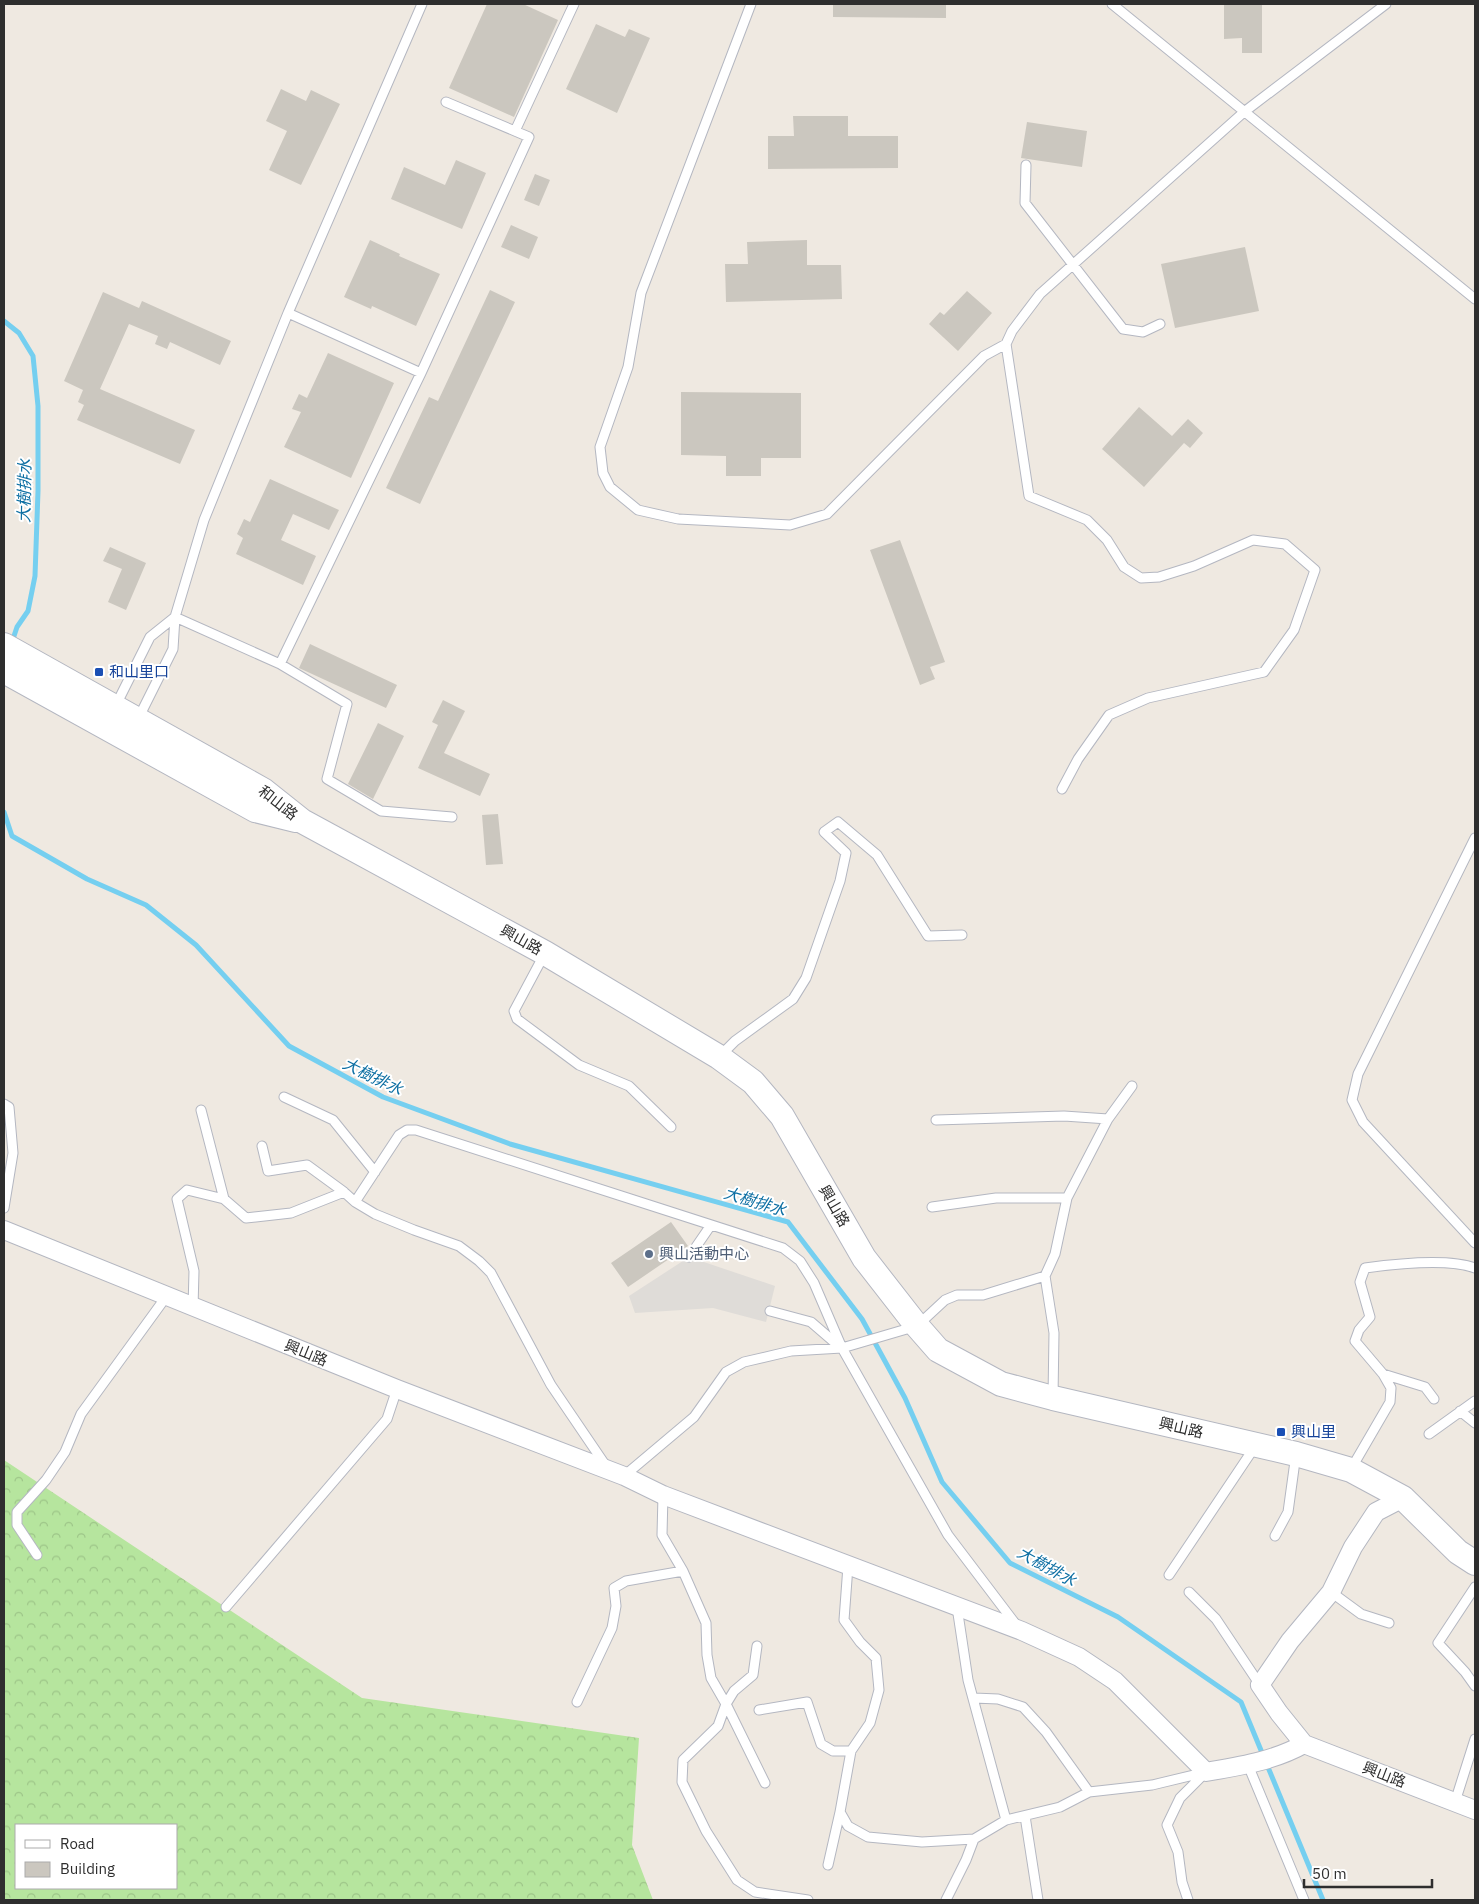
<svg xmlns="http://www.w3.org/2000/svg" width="1479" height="1904" font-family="'IBM Plex Sans','Noto Sans TC',sans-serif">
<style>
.forest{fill:url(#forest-crowns);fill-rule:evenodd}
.plaza{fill:#dfdcd8}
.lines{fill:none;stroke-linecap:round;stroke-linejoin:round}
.stream{stroke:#75cff0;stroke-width:5}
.building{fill:#cbc7bf}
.service-casing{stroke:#b4b7c1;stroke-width:11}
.minor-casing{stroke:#b4b7c1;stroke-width:20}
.secondary-casing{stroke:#b4b7c1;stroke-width:26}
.service{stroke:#fff;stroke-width:9}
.minor{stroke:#fff;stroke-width:18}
.secondary{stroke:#fff;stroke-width:24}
.transit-dot{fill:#1a4fb4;stroke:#fff;stroke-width:2}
.service-dot{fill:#5c6f8a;stroke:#fff;stroke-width:2}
.labels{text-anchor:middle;stroke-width:4;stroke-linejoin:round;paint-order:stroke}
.transit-label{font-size:15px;fill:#164399;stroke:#fff;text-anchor:start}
.street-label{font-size:15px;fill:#2e2e2e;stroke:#fff}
.service-label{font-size:15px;fill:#4e5e75;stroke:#fff;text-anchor:start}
.water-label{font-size:16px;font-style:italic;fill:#0d6fa3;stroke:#fff}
</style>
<defs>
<pattern id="forest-crowns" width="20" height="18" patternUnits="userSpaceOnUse" patternTransform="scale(1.25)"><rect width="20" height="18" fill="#b6e59e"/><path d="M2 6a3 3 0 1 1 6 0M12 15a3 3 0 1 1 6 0" fill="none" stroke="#9dc588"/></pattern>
</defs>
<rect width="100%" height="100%" fill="#efe9e1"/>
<!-- forest -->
<path class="forest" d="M4 1460 362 1698 639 1738 632 1845 653 1900H4ZM16 1825H176V1888H16Z"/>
<!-- plaza -->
<path class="plaza" d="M689 1257 775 1286 766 1322 713 1308 635 1313 629 1296Z"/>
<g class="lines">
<!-- stream -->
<path class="stream" d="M4 321 19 333 33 356 38 406V491L35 576 28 611 17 627 12 642
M4 812 12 836 87 879 146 905 196 945 289 1046 383 1097 510 1144 788 1222 862 1319 905 1398 942 1482 1010 1563 1118 1617 1241 1702 1323 1900"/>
</g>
<!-- building -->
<path class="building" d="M487 4H523L558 20 514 117 449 88Z
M833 4H946V18L833 17Z
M1224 4H1262V53H1242V38L1224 39Z
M596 24 625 37 629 29 650 38 617 113 566 89Z
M281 89 306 101 311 90 340 104 301 185 269 170 287 131 266 121Z
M793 116H848V136H898V168L768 169V136H794Z
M1027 122 1087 131 1082 167 1021 158Z
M456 160 486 173 462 229 391 199 404 167 445 185Z
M535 174 550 180 539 206 524 200Z
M511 225 538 237 529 259 501 247Z
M370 240 400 254 399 256 440 274 416 326 372 306 371 309 344 297Z
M807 240V265H841L842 299 726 302 725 264H748L747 242Z
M1245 247 1259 311 1175 328 1161 264Z
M490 290 515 302 420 504 386 488 429 397 438 401Z
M967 291 992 313 958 351 929 324 940 312 944 315Z
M103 292 139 308 142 301 231 341 220 365 170 342 167 349 155 344 158 336 129 324 100 389 195 430 180 464 77 420 84 405 78 402 83 390 64 381Z
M328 353 394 383 351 478 284 447 301 412 292 409 299 394 307 398Z
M681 392 801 393V458H761V476H726V456L681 455Z
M1139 407 1172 436 1188 419 1203 433 1190 448 1184 443 1144 487 1102 449Z
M270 479 339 510 329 530 293 514 281 540 316 556 303 585 236 554 243 538 237 534 244 519 250 522Z
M900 540 945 662 930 667 935 679 920 685 870 550Z
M110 547 146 563 126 610 108 602 122 569 103 561Z
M310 644 397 685 386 708 299 668Z
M443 700 465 711 444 753 490 774 480 796 418 768 438 725 432 722Z
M378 723 404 736 373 799 348 784Z
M498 814 503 864 486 865 482 815Z
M671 1222 688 1246 628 1287 611 1263Z"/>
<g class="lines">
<defs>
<path id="service" d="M751 4 641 293 628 367 600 447 603 473 610 487 638 510 678 519 790 525 827 514 984 356 1006 344
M1112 4 1475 299
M515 131 574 4
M1026 165 1025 203 1123 329 1143 332 1160 324
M288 313 421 373
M175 617 280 664 347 704 327 779 381 811 452 817
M280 664 421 373 529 137 446 102
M115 707 150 637 175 617
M138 719 173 649 175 617 204 520 288 313 422 4
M1062 789 1078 759 1109 715 1148 698 1264 672 1294 630 1315 570 1285 544 1253 540 1194 566 1159 577 1141 578 1124 567 1107 540 1087 520 1029 496 1006 344 1012 331 1040 294 1244 112 1386 4
M1475 838 1358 1074 1352 1100 1363 1122 1475 1243
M545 953 514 1011 517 1019 579 1065 629 1086 671 1127
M719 1057 735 1041 793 999 806 978 840 881 846 853 824 832 838 822 877 855 928 936 962 935
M284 1097 333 1120 375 1172
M4 1104 9 1107 13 1153 4 1208
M201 1110 224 1199
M936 1120 1064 1116 1108 1119
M262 1146 268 1171 307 1165 344 1192 355 1202 375 1214 414 1230 459 1246 479 1261 491 1273 551 1385 606 1466
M355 1202 399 1135 407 1130H416L783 1248 800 1261 814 1283 842 1348 948 1535 1017 1626
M932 1207 996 1198H1067
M689 1257 711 1225
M193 1308 194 1271 177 1199 187 1190 224 1199 246 1218 291 1213 344 1192
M770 1311 811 1322 840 1347
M1383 1374 1425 1387 1434 1399
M1053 1397 1054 1333 1045 1276 1055 1254 1067 1198 1108 1119 1132 1086
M1460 1411 1475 1423
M1429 1434 1475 1401
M1351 1469 1390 1402 1391 1388 1383 1374 1355 1341 1359 1330 1370 1317 1360 1282 1365 1268C1394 1264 1448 1258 1475 1268
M624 1476 694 1417 726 1372 744 1362 791 1351 842 1348 917 1326 945 1300 957 1295H983L1045 1276
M663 1495 662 1535 683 1571 706 1623 707 1655 711 1678 726 1704 765 1783
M1275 1536 1288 1512 1296 1454
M37 1555 17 1525V1512L46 1480 65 1452 81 1414 166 1297
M848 1566 844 1620 860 1642 876 1658 879 1690 870 1723 851 1751
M1169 1575 1256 1445
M1475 1587 1438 1643 1465 1672 1475 1686
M1189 1592 1216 1619 1260 1685
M1331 1592 1361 1614 1389 1623
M226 1607 387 1419 397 1389
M957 1607 968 1680 1006 1820
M757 1646 753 1675 734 1691 726 1704 718 1726 683 1760 682 1782 706 1831 737 1880 755 1892 808 1900
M974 1698 998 1699 1023 1707 1046 1732 1089 1792
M577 1702 612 1628 616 1606 614 1588 626 1581 683 1571
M759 1710 807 1702 821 1744 833 1751H851L840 1812 848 1826 868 1837 922 1842 974 1839 1006 1820 1060 1807 1089 1792 1152 1785 1206 1772
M1248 1765 1304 1900
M1455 1802 1475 1739
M1025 1816 1038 1900
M828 1865 840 1812
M946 1900 966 1860 974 1839
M1188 1900 1182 1882 1178 1852 1167 1825 1180 1798 1206 1772"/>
<path id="minor" d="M4 1230 397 1389 624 1476 663 1495 1022 1631 1079 1657 1115 1681 1206 1772C1240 1766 1274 1761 1304 1744
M1403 1498 1376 1512 1353 1547 1331 1592 1290 1641 1260 1685 1279 1713 1304 1744 1475 1810"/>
<path id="secondary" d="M4 645 263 790 302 821 545 953 719 1057 753 1082 782 1116 864 1258 917 1326 938 1350 1001 1384 1053 1398 1296 1454 1351 1470 1403 1498 1458 1552 1475 1563
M4 671 255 810 296 820"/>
</defs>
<!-- service casing -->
<use href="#service" class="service-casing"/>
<!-- minor casing -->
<use href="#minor" class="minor-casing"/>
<!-- secondary casing -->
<use href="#secondary" class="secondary-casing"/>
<!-- service -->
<use href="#service" class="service"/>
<!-- minor -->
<use href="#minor" class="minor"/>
<!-- secondary -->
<use href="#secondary" class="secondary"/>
</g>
<!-- markers -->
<g class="transit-dot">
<rect x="94" y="667" width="10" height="10" rx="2.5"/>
<rect x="1276" y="1427" width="10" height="10" rx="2.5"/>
</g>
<circle class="service-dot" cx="649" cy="1254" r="5"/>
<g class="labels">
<!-- transit labels -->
<g class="transit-label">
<text x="109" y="677">和山里口</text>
<text x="1291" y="1437">興山里</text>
</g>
<!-- street labels -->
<g class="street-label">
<text transform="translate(278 803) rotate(38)" y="5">和山路</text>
<text transform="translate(521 940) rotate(29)" y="5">興山路</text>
<text transform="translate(834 1206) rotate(60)" y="5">興山路</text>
<text transform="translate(306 1353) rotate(22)" y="5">興山路</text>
<text transform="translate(1181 1428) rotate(13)" y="5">興山路</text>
<text transform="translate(1384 1775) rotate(21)" y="5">興山路</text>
</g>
<!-- service labels -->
<g class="service-label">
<text x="659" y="1259">興山活動中心</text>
</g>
<!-- water labels -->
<g class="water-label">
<text transform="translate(24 491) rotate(-89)" y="6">大樹排水</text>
<text transform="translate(373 1076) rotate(26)" y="6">大樹排水</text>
<text transform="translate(755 1201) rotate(17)" y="6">大樹排水</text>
<text transform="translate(1047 1566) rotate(29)" y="6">大樹排水</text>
</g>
</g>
<!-- border -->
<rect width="1479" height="1904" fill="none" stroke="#2e2e2e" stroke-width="10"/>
<!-- legend -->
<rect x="15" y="1824" width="162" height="65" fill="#ffffff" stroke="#ababab"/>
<rect x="25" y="1840" width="25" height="8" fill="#ffffff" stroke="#ababab"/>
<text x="60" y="1849" font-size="15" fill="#2e2e2e">Road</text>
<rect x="25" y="1862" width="25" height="15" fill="#cbc7bf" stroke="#ababab"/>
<text x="60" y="1874" font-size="15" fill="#2e2e2e">Building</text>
<!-- scale -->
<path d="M1304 1879v8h128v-8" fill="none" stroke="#2e2e2e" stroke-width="2.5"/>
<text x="1312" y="1879" font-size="15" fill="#2e2e2e" stroke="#ffffff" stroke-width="4" paint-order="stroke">50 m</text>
</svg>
